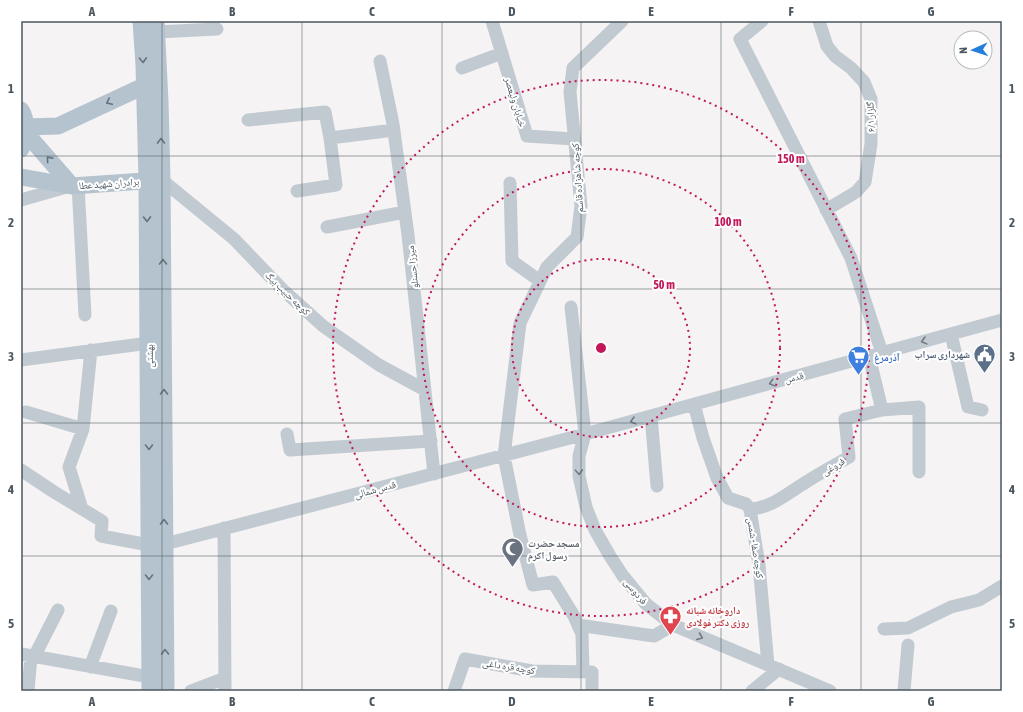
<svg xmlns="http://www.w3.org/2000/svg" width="1023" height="712" font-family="'Asap Condensed','Noto Naskh Arabic',sans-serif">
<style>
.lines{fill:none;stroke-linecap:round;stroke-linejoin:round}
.minor{stroke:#c2cad1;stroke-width:13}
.major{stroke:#b5c3cf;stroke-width:17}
.oneway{stroke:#66727c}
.oneway2{stroke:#6f7a82}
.grid{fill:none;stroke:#4b5760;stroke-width:1;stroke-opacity:0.55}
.ring{fill:none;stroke:#c2185b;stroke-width:2;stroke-dasharray:2 4}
.labels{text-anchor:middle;stroke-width:4;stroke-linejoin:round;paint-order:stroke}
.street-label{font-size:10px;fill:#4b5760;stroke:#fff}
.service-label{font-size:10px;font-weight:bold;fill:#4e5e75;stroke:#fff;text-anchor:end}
.shop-label{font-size:10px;font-weight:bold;fill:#366cbe;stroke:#fff;text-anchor:start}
.worship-label{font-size:10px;font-weight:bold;fill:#5b616d;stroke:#fff;text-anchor:start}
.health-label{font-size:10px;font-weight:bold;fill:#be3a42;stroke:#fff;text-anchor:start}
.centre{fill:#c2185b;stroke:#fff;stroke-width:2}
.ring-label{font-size:12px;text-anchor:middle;font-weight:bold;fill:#c2185b;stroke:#fff;stroke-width:4;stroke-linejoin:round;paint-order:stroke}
.neatline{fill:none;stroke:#4b5760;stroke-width:1.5}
.grid-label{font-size:13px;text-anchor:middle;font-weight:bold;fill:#4b5760}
</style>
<rect width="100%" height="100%" fill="#f5f3f3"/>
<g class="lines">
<!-- minor -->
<path class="minor" d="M492 21 527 136 574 139
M762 21 740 39 851 258 882 353
M819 21 827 46 835 56 851 68 864 82 871 99V144L865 182 856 192 826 210
M157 32 217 29
M380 61 393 124 408 235 434 474
M462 68 502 53
M248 120 325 112 330 138 394 130
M162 180 234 239 283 290 323 326 379 365 425 390
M510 183 512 261 540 281
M78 185 85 315
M297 191 336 185 330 138
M21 200 70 186
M327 227 405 212
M571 307 585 434 579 456V476L586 507 595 530 610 556 623 576 646 604 673 625 830 691
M951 334 968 407 982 410
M21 360 149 343
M694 404 703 438 717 478 728 498 746 504 750 509 759 565 768 665
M882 410 919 407V472
M26 412 83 429
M651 416 657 486
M287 434 290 450 431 441
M21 470 54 492 102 521 101 536 149 545 165 544 585 434 1002 320
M82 509 69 467 83 429 91 350
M750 509C771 508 785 495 803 484 818 474 833 466 849 457L845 419 882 410 869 356
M224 528 225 691
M578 625 654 636 673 625
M884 629 908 628 951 607 979 600 1002 586
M21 654 150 677
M34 657 58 610
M90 667 111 611
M583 672 582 634 574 616 553 582 533 585 520 535 504 456 520 323 547 267 577 237 581 206 570 92 573 68 622 21
M28 691 31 656
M191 691 225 678
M454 691 465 659 532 671 592 672V691
M752 691 779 669
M904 691 908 645"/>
<!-- major -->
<path class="major" d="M141 21 144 65 147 180 150 691
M156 21 160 102 162 180 166 691
M21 110C28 122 26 137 21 149
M26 127 58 126 144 86 153 85
M26 133 72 186
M21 177 72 186 158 180"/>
</g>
<!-- one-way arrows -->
<defs><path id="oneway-chevron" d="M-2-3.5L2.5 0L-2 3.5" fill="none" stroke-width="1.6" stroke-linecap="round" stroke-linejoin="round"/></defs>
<g class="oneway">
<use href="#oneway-chevron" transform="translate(143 60) rotate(87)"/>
<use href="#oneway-chevron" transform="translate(109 102) rotate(155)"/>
<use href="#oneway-chevron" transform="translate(161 141) rotate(-91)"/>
<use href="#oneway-chevron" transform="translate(49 159) rotate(-131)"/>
<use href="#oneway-chevron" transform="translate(147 219) rotate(89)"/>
<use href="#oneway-chevron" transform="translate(163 262) rotate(-90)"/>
<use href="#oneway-chevron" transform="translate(164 392) rotate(-90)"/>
<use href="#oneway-chevron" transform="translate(149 447) rotate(90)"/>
<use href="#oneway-chevron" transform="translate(164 522) rotate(-90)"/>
<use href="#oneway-chevron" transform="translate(149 577) rotate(90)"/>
<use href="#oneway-chevron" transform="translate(165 652) rotate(-91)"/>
</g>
<g class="oneway2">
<use href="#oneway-chevron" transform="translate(924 341) rotate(165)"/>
<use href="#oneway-chevron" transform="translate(772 383) rotate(165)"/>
<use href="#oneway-chevron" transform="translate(633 421) rotate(165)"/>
<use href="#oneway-chevron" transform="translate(579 472) rotate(87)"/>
<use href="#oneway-chevron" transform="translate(700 637) rotate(22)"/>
</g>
<!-- grid -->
<path class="grid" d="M162 21V691M302 21V691M442 21V691M581 21V691M721 21V691M861 21V691M21 156H1002M21 289H1002M21 423H1002M21 556H1002"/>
<!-- distance rings -->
<g class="ring">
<circle cx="601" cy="348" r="89"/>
<circle cx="601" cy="348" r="179"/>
<circle cx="601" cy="348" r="268"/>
</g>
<!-- icons -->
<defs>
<symbol id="civic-pin" viewBox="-11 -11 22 30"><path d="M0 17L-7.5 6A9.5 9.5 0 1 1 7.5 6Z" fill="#5c6f8a" stroke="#fff"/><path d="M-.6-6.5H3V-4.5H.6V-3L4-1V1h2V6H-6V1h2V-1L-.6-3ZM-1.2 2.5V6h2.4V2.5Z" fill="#fff"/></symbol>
<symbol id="supermarket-pin" viewBox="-11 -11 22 30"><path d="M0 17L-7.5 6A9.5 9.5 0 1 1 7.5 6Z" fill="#3f7fe0" stroke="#fff"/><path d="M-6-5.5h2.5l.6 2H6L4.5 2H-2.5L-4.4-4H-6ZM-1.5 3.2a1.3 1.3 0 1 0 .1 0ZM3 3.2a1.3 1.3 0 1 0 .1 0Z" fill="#fff"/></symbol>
<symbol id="mosque-pin" viewBox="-11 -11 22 30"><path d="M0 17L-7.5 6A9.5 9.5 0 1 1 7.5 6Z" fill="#6b7280" stroke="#fff"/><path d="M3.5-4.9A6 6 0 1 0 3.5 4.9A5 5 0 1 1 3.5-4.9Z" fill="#fff"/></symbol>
<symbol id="pharmacy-pin" viewBox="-11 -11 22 30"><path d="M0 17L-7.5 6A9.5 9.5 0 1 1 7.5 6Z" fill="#e0444e" stroke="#fff"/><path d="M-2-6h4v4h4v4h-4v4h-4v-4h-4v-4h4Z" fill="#fff"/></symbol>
</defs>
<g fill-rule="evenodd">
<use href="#civic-pin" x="972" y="342" width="25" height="34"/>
<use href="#supermarket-pin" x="846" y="344" width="25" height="34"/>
<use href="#mosque-pin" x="500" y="536" width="25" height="34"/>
<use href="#pharmacy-pin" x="658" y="604" width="25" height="34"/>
</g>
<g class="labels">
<!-- street labels -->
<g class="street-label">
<text transform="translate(516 102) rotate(73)" y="4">خیابان ولیعصر</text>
<text transform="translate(870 117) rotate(-92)" y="4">گلزار ۶/۱</text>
<text transform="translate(577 178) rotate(-94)" y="4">کوچه شاهزاده قاسم</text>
<text transform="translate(109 183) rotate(-4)" y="4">برادران شهید عطا</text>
<text transform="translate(412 267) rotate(-96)" y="4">میرزا حسنلو</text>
<text transform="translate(288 293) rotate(44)" y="4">کوچه حبیب بیگ</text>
<text transform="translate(149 356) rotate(-90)" y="4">بهشتی</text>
<text transform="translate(794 377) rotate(-15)" y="4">قدس</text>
<text transform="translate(833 466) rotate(-30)" y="4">فروغی</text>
<text transform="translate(375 489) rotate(-15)" y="4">قدس شمالی</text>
<text transform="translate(756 548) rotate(81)" y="4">کوچه صفا - شمس</text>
<text transform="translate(636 591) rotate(50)" y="4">فردوسی</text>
<text transform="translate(509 666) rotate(9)" y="4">کوچه قره داغی</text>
</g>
<!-- service labels -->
<g class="service-label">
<text x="970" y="358">شهرداری سراب</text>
</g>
<!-- shop labels -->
<g class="shop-label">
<text x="874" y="361">آذرمرغ</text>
</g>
<!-- worship labels -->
<g class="worship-label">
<text x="528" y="547">مسجد حضرت<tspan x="528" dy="12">رسول اکرم</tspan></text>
</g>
<!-- health labels -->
<g class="health-label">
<text x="686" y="614">داروخانه شبانه<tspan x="686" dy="12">روزی دکتر فولادی</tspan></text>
</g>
</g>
<circle cx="601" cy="348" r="6" class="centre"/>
<g class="ring-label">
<text x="791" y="163">150 m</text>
<text x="728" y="226">100 m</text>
<text x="664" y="289">50 m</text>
</g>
<!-- border -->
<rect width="1023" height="712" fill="none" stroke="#ffffff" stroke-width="44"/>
<!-- north arrow -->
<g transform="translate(973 50) rotate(267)"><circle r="19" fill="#ffffff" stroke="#b7bcbf"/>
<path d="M0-3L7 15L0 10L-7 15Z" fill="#267edc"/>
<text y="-6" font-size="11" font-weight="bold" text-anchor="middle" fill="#4b5760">N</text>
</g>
<rect x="22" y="22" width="979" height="668" class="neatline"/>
<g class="grid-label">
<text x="92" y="16">A</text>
<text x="232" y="16">B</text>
<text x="372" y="16">C</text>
<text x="512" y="16">D</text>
<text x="651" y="16">E</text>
<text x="791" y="16">F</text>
<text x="931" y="16">G</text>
<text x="11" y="93">1</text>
<text x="1012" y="93">1</text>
<text x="11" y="227">2</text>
<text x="1012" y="227">2</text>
<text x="11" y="361">3</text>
<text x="1012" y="361">3</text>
<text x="11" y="494">4</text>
<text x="1012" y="494">4</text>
<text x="11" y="628">5</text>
<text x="1012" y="628">5</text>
<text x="92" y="706">A</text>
<text x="232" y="706">B</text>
<text x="372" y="706">C</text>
<text x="512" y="706">D</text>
<text x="651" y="706">E</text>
<text x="791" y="706">F</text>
<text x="931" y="706">G</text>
</g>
</svg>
